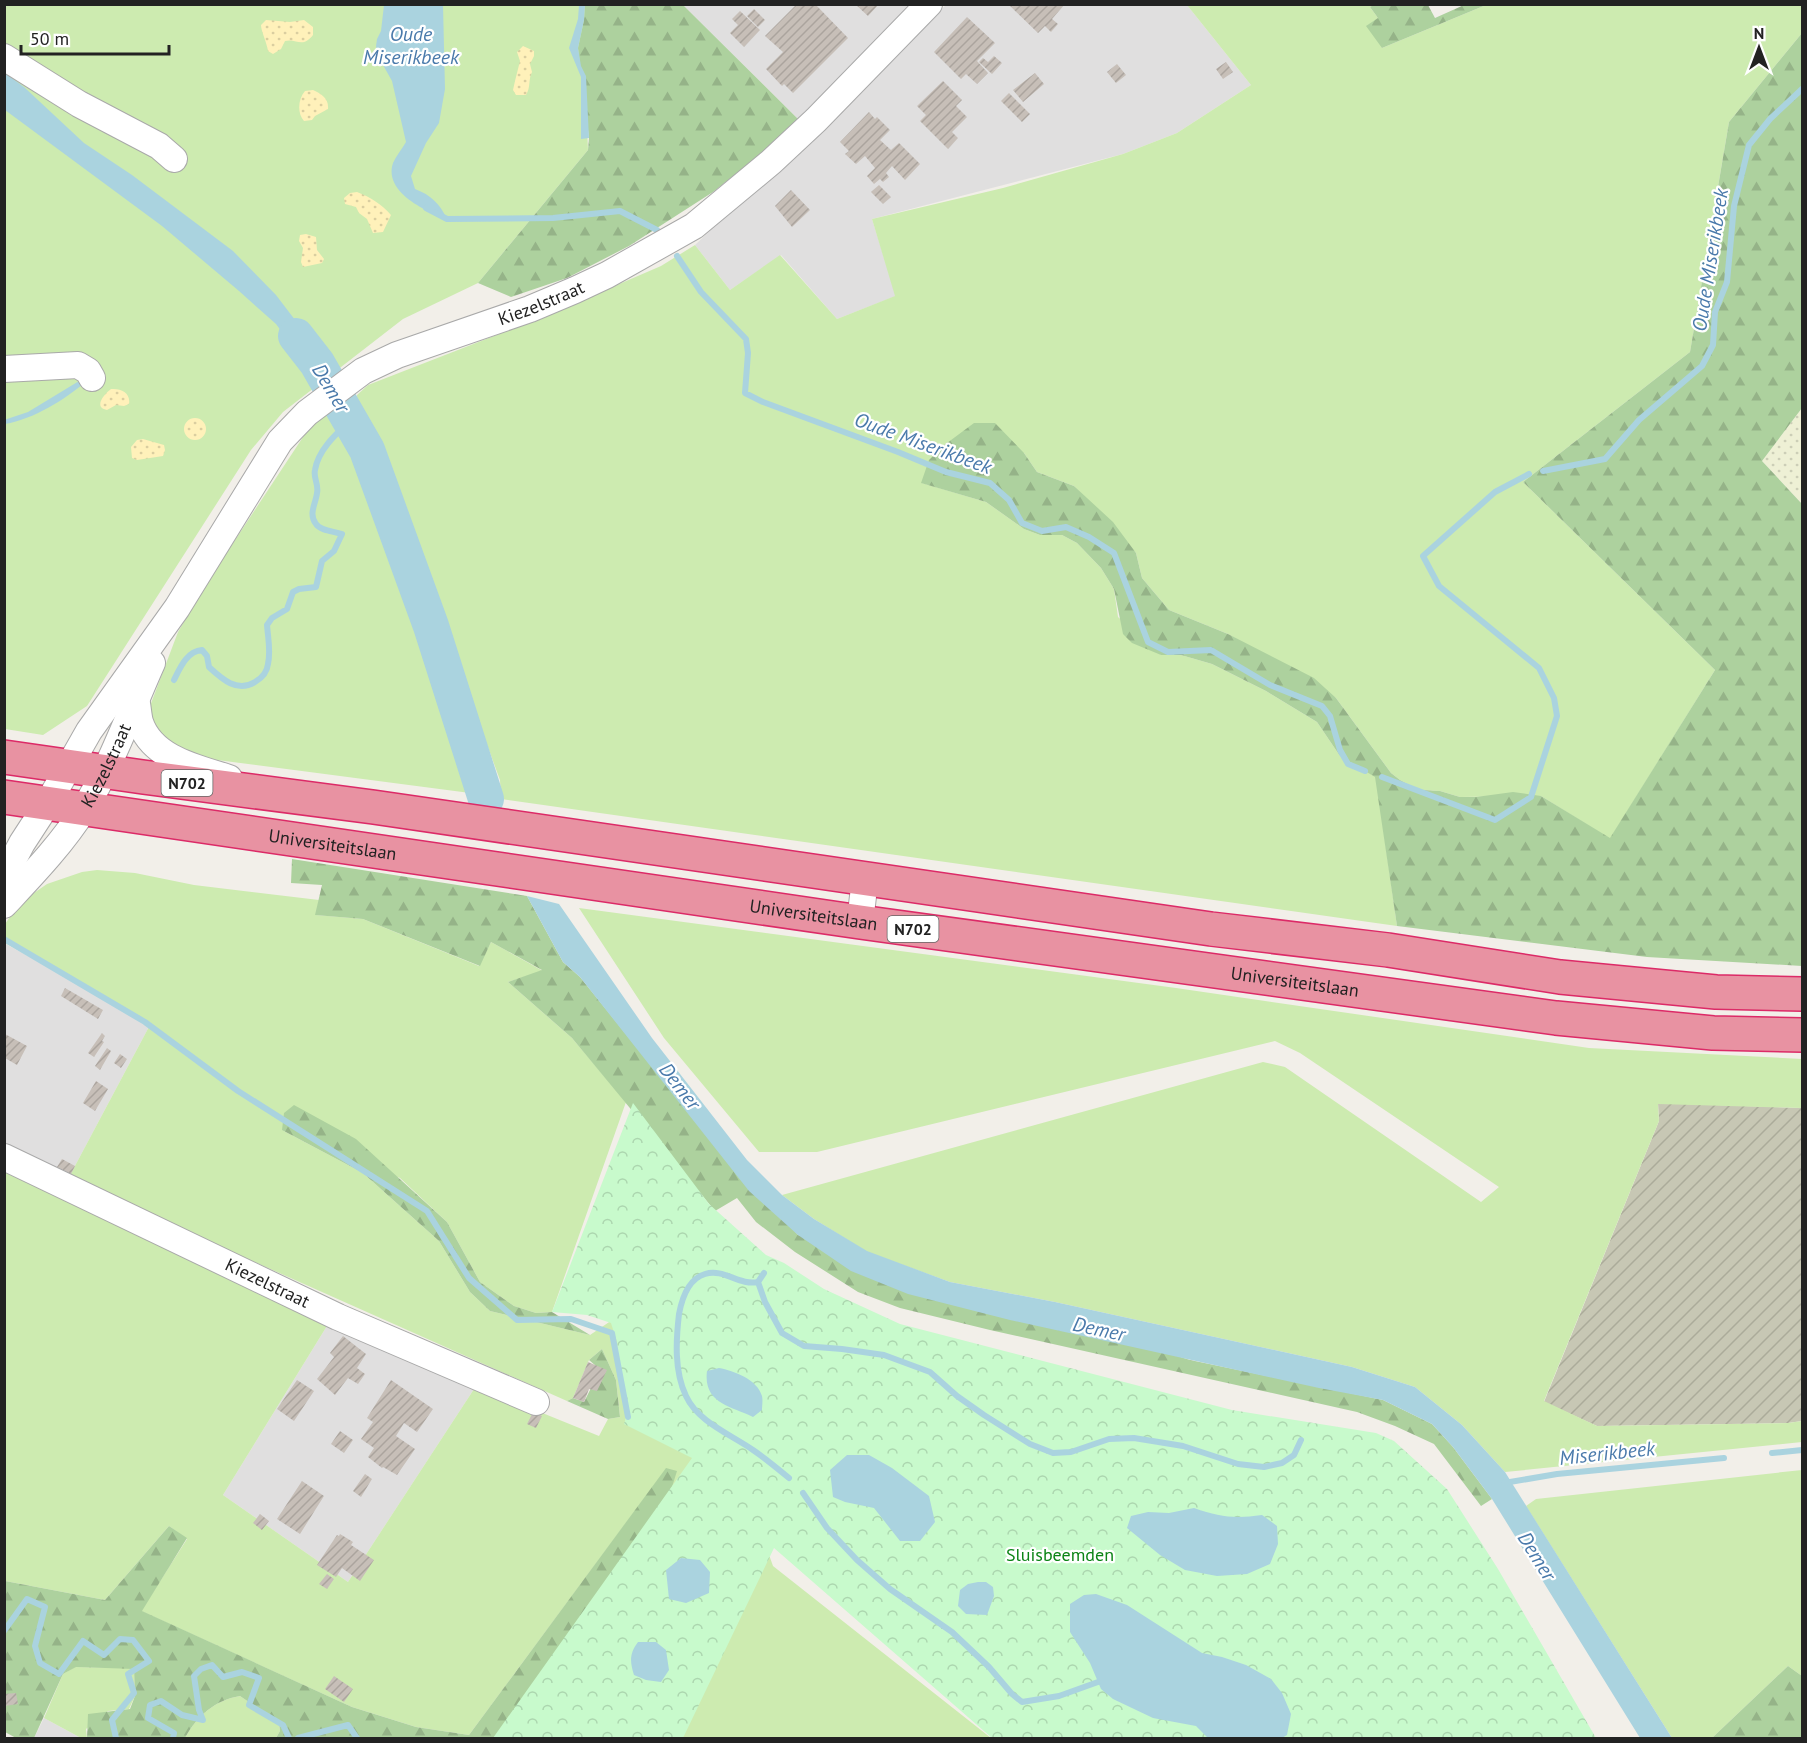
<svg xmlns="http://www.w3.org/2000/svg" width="1807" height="1743" font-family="'PT Sans',sans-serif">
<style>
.residential{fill:#e0dfdf}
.construction{fill:url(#construction-furrows)}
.farmland{fill:url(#farmland-dots)}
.grass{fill:#cdebb0}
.forest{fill:url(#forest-firs)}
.sand{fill:url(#sand-dots)}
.park{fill:url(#park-crowns)}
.water{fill:#aad3df}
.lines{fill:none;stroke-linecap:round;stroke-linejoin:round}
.stream{stroke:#aad3df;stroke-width:6}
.river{stroke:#aad3df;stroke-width:36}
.building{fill:url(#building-hatch)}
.minor-casing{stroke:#a9a9a9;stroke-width:28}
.highway-casing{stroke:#dc2a67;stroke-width:36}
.minor{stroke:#fff;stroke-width:26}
.highway{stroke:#e892a2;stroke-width:33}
.labels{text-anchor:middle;stroke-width:4.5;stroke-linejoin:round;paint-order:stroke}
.shield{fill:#fff;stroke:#646464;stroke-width:1.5}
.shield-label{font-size:16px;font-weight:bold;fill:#222}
.street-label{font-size:18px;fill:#222;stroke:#fff}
.park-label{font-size:18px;fill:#0c8416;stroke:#fff}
.water-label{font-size:20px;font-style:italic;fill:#4a7aab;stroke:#fff}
</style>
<defs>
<pattern id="construction-furrows" width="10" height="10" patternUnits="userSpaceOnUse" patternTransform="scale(1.5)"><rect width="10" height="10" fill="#c7c7b4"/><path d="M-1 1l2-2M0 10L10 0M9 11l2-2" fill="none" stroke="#abab9a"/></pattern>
<pattern id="farmland-dots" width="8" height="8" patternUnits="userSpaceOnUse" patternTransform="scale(1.5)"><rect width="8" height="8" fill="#eef0d5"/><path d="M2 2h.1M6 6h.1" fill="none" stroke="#ccceb7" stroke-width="1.8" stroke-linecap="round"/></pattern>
<pattern id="forest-firs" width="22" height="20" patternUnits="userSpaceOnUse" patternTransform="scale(1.5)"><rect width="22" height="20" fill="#add19e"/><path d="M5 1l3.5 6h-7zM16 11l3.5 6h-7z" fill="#95b388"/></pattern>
<pattern id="sand-dots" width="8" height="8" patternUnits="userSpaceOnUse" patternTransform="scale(1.5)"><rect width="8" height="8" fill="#fff1ba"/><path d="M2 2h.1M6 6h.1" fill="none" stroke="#dacea0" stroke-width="1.8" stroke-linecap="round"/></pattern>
<pattern id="park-crowns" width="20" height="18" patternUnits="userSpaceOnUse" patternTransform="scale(1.5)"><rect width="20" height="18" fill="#c8facc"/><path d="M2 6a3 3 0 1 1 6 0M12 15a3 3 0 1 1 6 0" fill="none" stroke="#acd6af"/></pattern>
<pattern id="building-hatch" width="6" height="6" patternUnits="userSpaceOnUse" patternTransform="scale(1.5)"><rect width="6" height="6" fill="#c7bfb8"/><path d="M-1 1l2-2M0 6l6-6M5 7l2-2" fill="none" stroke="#aba49e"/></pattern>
</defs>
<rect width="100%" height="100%" fill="#f2efe9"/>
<!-- residential -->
<path class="residential" d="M683 5H916L801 122Z
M946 5H1187L1251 85 1177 133 1123 154 872 219 896 296 837 319 781 255 730 290 695 245Z
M4 943 151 1023 68 1179 5 1147Z
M330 1321 476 1386 348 1582 223 1495Z
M44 1718 81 1738H34Z"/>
<!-- construction -->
<path class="construction" d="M1658 1103 1802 1108V1421L1788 1423 1597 1426 1544 1402 1659 1121Z"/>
<!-- farmland -->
<path class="farmland" d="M1802 408V504L1762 461Z"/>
<!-- grass -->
<path class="grass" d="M5 5H588L583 35 588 150 478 283 403 319 283 412 251 450 87 706 43 735 5 729Z
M1187 5H1375L1370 7 1378 18 1382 48 1486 5H1802V33L1729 122 1690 352 1523 482 1715 670 1610 839 1541 796 1460 797 1440 791 1419 790 1400 780 1391 773 1336 698 1228 634 1169 610 1142 578 1136 553 1074 486 1037 472 1024 453 922 483 986 502 1024 529 1040 535H1062L1077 543 1101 568 1114 589 1118 617 1161 655H1181L1212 664 1266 691 1317 722 1340 756 1376 777 1397 926 501 799 500 780 394 492 368 428 355 404 357 395 368 385 538 319 661 266 695 245 730 290 780 255 837 319 895 296 872 219 1003 188 1123 154 1177 133 1251 85Z
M327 413 347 432 356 448 376 504 470 793 202 758 171 746 152 728 150 706 178 632 206 584 309 428Z
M97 870 135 873 194 885 319 900 316 915 363 919 479 966 491 942 543 971 508 982 572 1038 626 1102 552 1312 536 1313 514 1306 480 1282 447 1222 400 1178 282 1130 363 1173 439 1241 470 1292 490 1311 590 1335 627 1310 768 1552 773 1566 991 1738H498L666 1469 469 1735 416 1727 352 1707 141 1611 187 1539 169 1526 105 1600 5 1581V1166L330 1321 223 1495 348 1582 476 1386 599 1436 608 1419 620 1417 616 1380 602 1349 589 1360 573 1398 567 1401 68 1179 151 1023 5 943V924L17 907 31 895 47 884 82 872Z
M579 908 1176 988 1589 1048 1802 1059V1108L1658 1104 1659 1121 1544 1401 1597 1426 1788 1423 1802 1421V1442L1505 1472 1462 1425 1415 1387 1352 1367 1055 1302 950 1282 867 1252 814 1219 782 1195 1263 1062 1285 1067 1481 1202 1499 1187 1300 1053 1275 1041 817 1152H759L664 1038Z
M1802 1470V1676L1788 1666 1712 1738H1672L1526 1506 1536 1499Z
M75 1667 134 1668 135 1696 129 1709 108 1711 86 1729 87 1738H81L44 1718 63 1674Z
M240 1696 279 1723 280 1731 276 1738H185C197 1716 215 1700 240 1696Z"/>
<!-- forest -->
<path class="forest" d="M1375 4 1428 5 1435 18 1464 5H1486L1382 48 1366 26 1378 18 1370 7Z
M585 5H683L801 122 713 192 629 246 567 278 511 297 478 283 588 150 589 138 578 48 584 20Z
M1802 33V408L1762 461 1802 504V966L1647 957 1397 926 1375 777 1340 756 1317 722 1266 691 1212 664 1181 655H1161L1132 643 1123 634 1114 589 1101 568 1077 543 1062 535H1040L1024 529 986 502 921 483 929 460 943 446 974 423H995L1024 453 1037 472 1074 486 1113 522 1136 553 1142 578 1169 610 1228 634 1314 678 1336 698 1391 773 1400 780 1419 790 1440 791 1460 797H1476L1513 792 1541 796 1610 838 1715 670 1523 482 1690 352 1729 122Z
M292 859 527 896 563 962 580 977 634 1044 798 1235 1190 1360 1383 1400 1432 1424 1453 1447 1492 1499 1481 1506 1434 1444 1395 1426 1357 1412 990 1330 900 1308 858 1292 795 1252 756 1222 737 1198 715 1211 572 1038 508 982 542 970 491 942 480 966 363 919 315 915 322 885 291 883Z
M294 1105 356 1139 447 1222 480 1282 514 1306 536 1313 552 1312 590 1335 490 1311 470 1292 439 1241 363 1173 282 1130 284 1113Z
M602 1349 616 1380 620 1417 608 1419 567 1401 573 1398 584 1402 591 1388 603 1372 589 1360Z
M666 1468 677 1471 672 1487 498 1738H369L366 1737 354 1738H276L280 1731 279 1723 240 1696C215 1700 197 1716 185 1738H87L88 1714 130 1709 135 1696 134 1669 76 1667 63 1674 34 1738H16L5 1732V1581L105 1600 169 1526 187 1538 142 1611 352 1707 416 1727 469 1735Z
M1788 1666 1802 1676V1738H1712Z"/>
<!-- sand -->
<path class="sand" d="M266 20 290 22 304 20 313 27V35C302 49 297 38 285 41L281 49 273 54 268 51C267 43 261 31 261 25Z
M523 46 534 51V56L530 64 532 72C528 80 531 87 526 95H516L513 90 515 81 520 61 517 52Z
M313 90C322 94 329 99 328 109L315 116 312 120 304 121C297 113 298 99 305 91Z
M357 192C372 198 381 204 391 215L383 232 373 233 367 219 359 213 356 207 345 204 344 198 350 193Z
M306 234 316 237 317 250 324 259 322 263 303 267 301 262 303 248 299 241 300 235Z
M111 389C121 388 131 393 129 404L124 406 116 405 107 410C93 408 104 394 111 389Z
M184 429a11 11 0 1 1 22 0a11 11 0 1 1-22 0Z
M143 439 164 445 165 450 163 456 137 460 132 458 131 447 137 440Z"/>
<!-- park -->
<path class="park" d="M633 1103 709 1204 766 1255 784 1263 824 1289 900 1324 1232 1410 1376 1433 1394 1441 1447 1489 1498 1569 1596 1738H992L774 1548 683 1738H493L692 1458 624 1424 628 1410 622 1396 617 1342 611 1323 587 1315 552 1312Z"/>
<!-- water -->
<path class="water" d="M384 5H443L445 89 439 123 426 143 411 176 415 189C431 195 440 204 447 219 437 210 432 214 422 208 406 199 386 184 393 163 396 156 402 149 406 142L392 81 378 56 376 46 377 39 381 31Z
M579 5H585L584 20 578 48 581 66 586 76 589 138 581 139V77L569 48 578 19Z
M5 73 24 87 84 143 132 175 233 251 276 295 305 333 329 373 318 381 276 324 239 291 162 226 5 110Z
M84 378 87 381C64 400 34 419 5 424L4 420 28 412Z
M527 896 559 904 652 1038 747 1160 782 1195 814 1219 867 1251 950 1282 1055 1302 1352 1367 1415 1387 1462 1425 1505 1472 1672 1738H1640L1492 1499 1453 1447 1432 1424 1383 1400 1319 1388 1010 1320 908 1294 851 1271 798 1235 749 1191 580 977 563 962Z
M719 1368C734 1371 757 1379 762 1396 763 1400 762 1406 762 1410L753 1417C730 1406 703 1403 707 1371Z
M847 1455H869L892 1468 929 1496 935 1522 920 1541H900L874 1508 845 1502 833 1497 830 1470Z
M1194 1508C1220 1517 1235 1519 1262 1515L1277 1526 1278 1544 1270 1564 1247 1574 1217 1576 1185 1570 1160 1555 1127 1528 1131 1516 1148 1512 1169 1513Z
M681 1558 700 1560 710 1572 709 1593 686 1603 669 1599 666 1570Z
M978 1582H986L993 1587 994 1596 987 1615 966 1614 958 1606 960 1590 968 1584Z
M1096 1594 1127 1605 1202 1653 1222 1657 1246 1665 1271 1679 1282 1693 1291 1714 1287 1735 1282 1738H1208L1196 1726 1153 1718 1113 1699 1101 1689 1090 1663 1070 1632V1604L1084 1595Z
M638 1642H656L666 1650 669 1670 661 1682 646 1680 634 1675C630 1662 629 1654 638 1642Z"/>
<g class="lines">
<!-- stream -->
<path class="stream" d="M426 208 447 219 553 218 620 211 657 230
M677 256 701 292 746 339 748 353 745 393 763 402 898 452 946 472 990 483 1009 500 1022 523 1042 531 1066 527 1089 537 1114 553 1148 642 1168 652 1211 650 1270 685 1322 706 1330 716 1340 750 1348 764 1365 771
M1543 471 1605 459 1639 420 1702 366 1713 345 1715 312 1727 282 1734 206 1749 145 1770 119 1802 89
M174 680C180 668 187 651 202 650L207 656 209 667C222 679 237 693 255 682 262 678 267 673 268 664 271 651 268 638 267 625L272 618 287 609 293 592 299 589 316 587 322 561 334 551 342 534C333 531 321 531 316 524 308 514 316 503 317 493 319 484 313 478 315 470 318 450 336 434 350 421
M1382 777 1495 820 1531 797 1557 716 1554 698 1539 668 1439 586 1423 556 1495 492 1529 474
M4 939 145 1022 238 1091 427 1211 469 1278 517 1320 571 1319 612 1333 628 1417
M764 1273 758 1282C739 1286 724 1268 705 1274 688 1279 682 1298 679 1314 676 1340 674 1371 686 1396 698 1422 730 1434 753 1450 765 1458 777 1468 789 1478
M758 1282 765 1302 782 1333 804 1346 842 1349 884 1355 930 1372 957 1396 984 1415 1030 1444 1053 1453 1071 1452 1109 1439 1134 1438 1183 1446 1238 1464 1264 1467 1282 1463 1294 1455 1301 1440
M1772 1453 1802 1450
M1504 1483 1557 1474 1724 1458
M803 1493 827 1528 857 1560 890 1589 952 1632 989 1667 1012 1694 1022 1702 1059 1696 1098 1682
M4 1631 27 1599 45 1607 35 1646 40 1663 59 1674 83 1641 104 1655 120 1639 133 1640 149 1661 128 1674 134 1693 112 1720 116 1738
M173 1738 174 1733 148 1718 150 1705 161 1701 182 1715 203 1720 199 1710 194 1676 201 1669 212 1665 223 1677 242 1672 259 1678 249 1705 283 1725 289 1738
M298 1738 348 1725 357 1738"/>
<!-- river -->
<path class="river" d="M296 336 317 363 367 450 431 626 486 799"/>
</g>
<!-- building -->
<path class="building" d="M797 4H815L848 38 793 93 784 84 782 86 766 69 783 52 765 36Z
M855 4H879L868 16Z
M1008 4H1065L1052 19 1058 24 1051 32 1045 26 1038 33Z
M754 9 765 20 758 27 747 16Z
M740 11 760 30 744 47 730 33 738 25 732 19Z
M967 17 995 43 977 61 988 73 977 84 966 74 961 79 934 52Z
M994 56 1002 63 992 74 979 62 983 58 988 62Z
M1226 62 1233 72 1223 79 1216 69Z
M1117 64 1126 75 1116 83 1107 72Z
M1035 73 1044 84 1023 102 1013 90Z
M943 81 962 100 956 106 967 117 952 132 958 138 948 149 920 121 926 115 917 106Z
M1009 93 1030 114 1022 122 1001 101Z
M869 112 875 119 877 117 890 130 880 140 891 150 899 143 920 164 905 180 892 166 886 173 889 177 883 182 880 179 874 184 867 176 875 168 865 156 856 164 845 154 849 151 840 142Z
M879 185 891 197 883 204 871 192Z
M791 190 810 210 792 227 775 206Z
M65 988 103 1010 98 1019 61 996Z
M102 1033 105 1036 102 1041 104 1042 94 1057 88 1053Z
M5 1034 27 1046 17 1065 5 1058Z
M107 1048 111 1051 100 1070 95 1066Z
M120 1054 127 1059 121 1068 114 1063Z
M96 1081 108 1089 95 1111 83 1103Z
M62 1159 75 1166 71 1174 57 1167Z
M343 1336 366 1354 357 1368 365 1374 358 1384 348 1378 335 1395 317 1379 334 1357 330 1353Z
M588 1362 607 1370 597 1391 589 1389 584 1402 573 1398Z
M297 1380 314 1391 294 1421 277 1409Z
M391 1380 433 1409 417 1432 404 1423 396 1436 415 1449 397 1475 383 1467 382 1468 368 1457 374 1448 361 1439 373 1422 367 1418Z
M533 1412 542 1416 536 1428 527 1424Z
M340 1431 353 1440 344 1453 331 1444Z
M365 1474 372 1479 361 1497 353 1491Z
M302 1481 324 1496 300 1534 277 1519Z
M260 1514 269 1521 262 1530 253 1523Z
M340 1534 353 1542 351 1545 374 1560 360 1581 342 1568 336 1577 317 1565 337 1535 339 1536Z
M327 1574 334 1579 327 1589 319 1584Z
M334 1676 353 1689 344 1702 325 1689Z
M16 1693 18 1704 4 1706V1694Z"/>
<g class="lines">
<defs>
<g id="minor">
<path d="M4 57 79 104 159 146 174 159"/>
<path d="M4 369 78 365 88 371 92 378"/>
<path d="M136 699C138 706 138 715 140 722 152 759 198 768 229 778"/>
<path id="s1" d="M4 877 22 843 48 803 89 731 177 608 280 441 307 413 363 371 397 355 530 309 575 290 607 275 694 226 771 162 816 120 929 4"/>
<path id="s2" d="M4 905C32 875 62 844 84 809 112 764 130 712 152 663"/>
<path d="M860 922 865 879"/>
<path id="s3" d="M4 1157 338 1317 536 1402"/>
</g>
<g id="highway">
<path d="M4 757 143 777 373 807 1211 929 1388 950 1560 977 1716 992 1802 994"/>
<path id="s4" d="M4 797 860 922 1556 1018 1713 1033 1802 1035"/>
</g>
</defs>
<!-- minor casing -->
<use href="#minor" class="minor-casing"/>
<!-- highway casing -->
<use href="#highway" class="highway-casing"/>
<!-- minor -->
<use href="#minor" class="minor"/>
<!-- highway -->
<use href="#highway" class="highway"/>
</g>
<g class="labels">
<!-- shield labels -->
<g class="shield">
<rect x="161.5" y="770" width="51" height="26" rx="4.5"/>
<rect x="887.5" y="916" width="51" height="26" rx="4.5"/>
</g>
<g class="shield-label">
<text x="187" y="789">N702</text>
<text x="913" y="935">N702</text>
</g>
<!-- street labels -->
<g class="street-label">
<text dy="6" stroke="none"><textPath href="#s1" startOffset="816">Kiezelstraat</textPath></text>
<text dy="6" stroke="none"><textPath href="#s2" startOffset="174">Kiezelstraat</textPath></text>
<text dy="6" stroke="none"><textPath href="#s4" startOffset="332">Universiteitslaan</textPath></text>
<text dy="6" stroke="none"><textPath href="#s4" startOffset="818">Universiteitslaan</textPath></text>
<text dy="6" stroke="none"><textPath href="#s4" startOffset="1304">Universiteitslaan</textPath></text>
<text dy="6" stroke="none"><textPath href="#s3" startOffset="292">Kiezelstraat</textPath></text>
</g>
<!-- park labels -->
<g class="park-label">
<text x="1060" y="1561">Sluisbeemden</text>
</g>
<!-- water labels -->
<g class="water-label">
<text x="411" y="41">Oude<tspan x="411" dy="23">Miserikbeek</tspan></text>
<text transform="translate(1710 260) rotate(-81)" y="7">Oude Miserikbeek</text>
<text transform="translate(331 388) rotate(59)" y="7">Demer</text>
<text transform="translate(923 443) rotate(20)" y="7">Oude Miserikbeek</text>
<text transform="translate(680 1086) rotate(52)" y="7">Demer</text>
<text transform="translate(1099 1329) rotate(12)" y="7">Demer</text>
<text transform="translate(1607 1453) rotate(-6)" y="7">Miserikbeek</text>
<text transform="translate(1537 1556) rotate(58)" y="7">Demer</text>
</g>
</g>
<!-- border -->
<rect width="1807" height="1743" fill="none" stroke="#222222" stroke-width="12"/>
<!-- north arrow -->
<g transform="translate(1759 48)" stroke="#ffffff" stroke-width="4.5" paint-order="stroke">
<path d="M0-4.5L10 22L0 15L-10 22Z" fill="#222222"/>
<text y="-9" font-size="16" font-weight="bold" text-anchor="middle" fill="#222222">N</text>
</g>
<!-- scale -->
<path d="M21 45v9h148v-9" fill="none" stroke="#222222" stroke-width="3"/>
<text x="30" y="45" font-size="18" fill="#222222" stroke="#ffffff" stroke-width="4.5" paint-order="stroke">50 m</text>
</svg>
